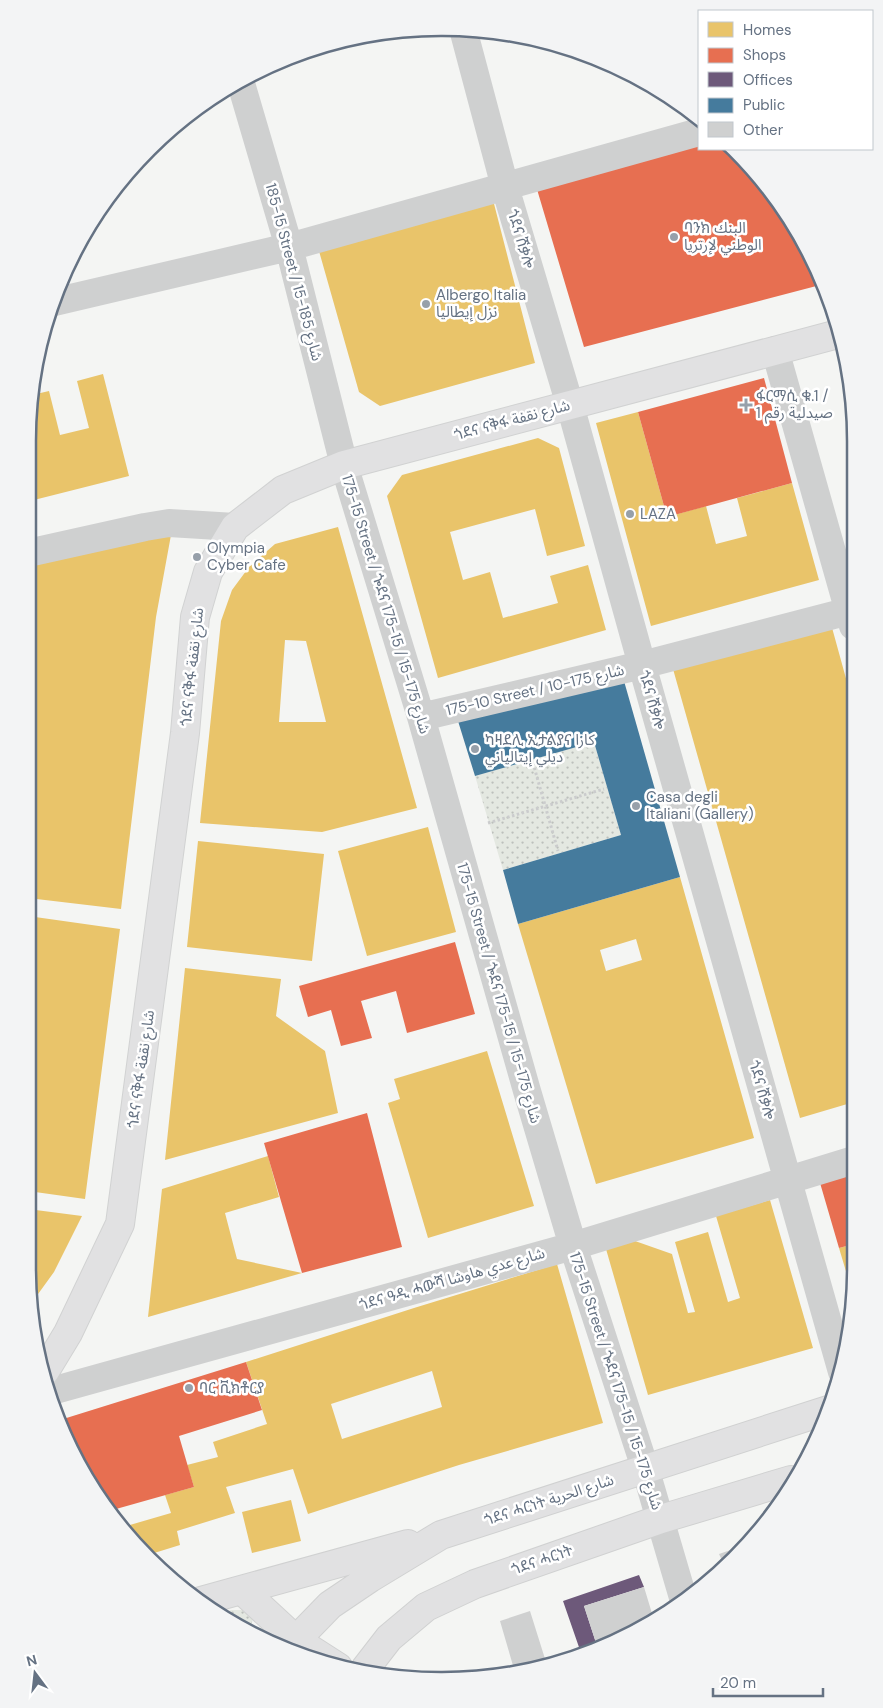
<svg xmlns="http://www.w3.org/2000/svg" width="883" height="1708" font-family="'DM Sans','Noto Sans Arabic','Noto Sans Ethiopic',sans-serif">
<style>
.garden{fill:url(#garden-dots)}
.homes{fill:#e9c46a;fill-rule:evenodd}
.shops{fill:#e76f51}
.offices{fill:#6d597a}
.public{fill:#457b9d}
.building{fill:#cfd0d0}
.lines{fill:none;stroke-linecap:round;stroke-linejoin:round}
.secondary-casing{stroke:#d1d2d2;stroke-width:30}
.primary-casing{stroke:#d0d1d1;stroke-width:30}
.path{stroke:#cbcccd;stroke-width:3;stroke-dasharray:2.5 2.5;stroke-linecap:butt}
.street{stroke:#cfd0d0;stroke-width:28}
.secondary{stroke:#e1e1e2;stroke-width:28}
.primary{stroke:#e1e1e2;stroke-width:28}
.poi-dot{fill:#97a0aa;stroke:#fff;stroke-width:2}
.labels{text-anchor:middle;stroke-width:5;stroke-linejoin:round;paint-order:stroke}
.poi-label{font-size:15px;fill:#657283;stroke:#fff;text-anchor:start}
.street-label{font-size:15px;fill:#657283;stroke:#fff}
.rim{fill:none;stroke:#657283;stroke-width:2.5}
</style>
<defs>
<pattern id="garden-dots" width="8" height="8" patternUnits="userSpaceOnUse" patternTransform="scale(1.25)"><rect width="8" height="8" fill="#e4e8e1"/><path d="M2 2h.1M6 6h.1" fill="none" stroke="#bcc0bc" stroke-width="1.8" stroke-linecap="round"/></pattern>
</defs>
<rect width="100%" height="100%" fill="#f4f5f3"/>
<!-- garden -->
<path class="garden" d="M594 742 621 835 503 870 475 776Z
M231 1610H247L253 1619 250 1628 219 1614Z"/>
<!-- homes -->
<path class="homes" d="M492 196 535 363 380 406 359 392 317 244Z
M103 374 129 476 30 501 28 496V415L32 395 49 391 60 435 89 428 77 381Z
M638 412 667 517 706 506 716 544 747 536 737 498 792 483 819 580 651 626 596 423Z
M538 438 559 448 585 546 547 556 535 509 450 532 463 580 490 572 503 618 558 603 550 576 588 565 606 630 438 678 387 496 402 475Z
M338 527 417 808 322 832 200 823 221 621 232 590 249 567 275 544ZM285 640 306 641 326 722H279Z
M171 535 156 617 121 909 28 898V566Z
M831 624 853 704 854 1102 800 1118 673 669Z
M428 827 456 932 367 956 338 851Z
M198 841 324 854 312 961 187 947Z
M680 877 754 1138 596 1184 518 924ZM636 939 642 960 606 971 600 950Z
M28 916 120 929 85 1199 28 1191Z
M185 968 281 979 276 1016 325 1051 338 1113 165 1160Z
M487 1051 534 1206 428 1238 388 1103 400 1099 394 1079Z
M268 1156 279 1197 225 1213 237 1259 302 1273 148 1317 162 1189Z
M770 1200 813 1348 648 1395 606 1249 635 1241 672 1254 688 1313 695 1312 675 1242 708 1232 728 1302 740 1298 716 1216Z
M28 1209 82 1216 54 1272 33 1301 28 1266Z
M854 1244 855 1293 854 1298 839 1248Z
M557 1264 603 1423 459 1465 308 1514 293 1469 226 1487 235 1513 177 1531 180 1545 151 1554 123 1527 171 1513 165 1495 194 1487 187 1465 218 1457 213 1442 267 1424 246 1362 414 1308ZM432 1371 442 1407 342 1439 331 1404Z
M291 1500 301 1541 252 1553 242 1512Z"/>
<!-- shops -->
<path class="shops" d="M699 145V149H732L770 190 824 284 584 347 536 186Z
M764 378 792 483 667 517 638 412Z
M455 942 475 1014 407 1033 396 991 361 1001 372 1038 341 1046 331 1010 308 1017 299 986Z
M367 1113 402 1247 302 1273 264 1143Z
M854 1165V1244L839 1248 818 1176Z
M246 1362 262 1410 179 1436 194 1487 109 1511 60 1420Z"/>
<!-- offices -->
<path class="offices" d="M639 1575 644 1587 584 1606 598 1649 581 1653 563 1601Z"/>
<!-- public -->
<path class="public" d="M622 674 680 877 518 924 503 870 621 835 594 742 475 776 458 721Z"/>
<!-- building -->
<path class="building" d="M745 1545 734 1559 725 1567 719 1554Z
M644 1587 654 1620 598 1649 584 1606Z
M530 1611 546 1662 514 1669 500 1621Z"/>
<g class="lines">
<defs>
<path id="secondary" d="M45 1371 68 1333 120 1224 185 733 195 617 208 572 235 527 283 490 344 465 838 334"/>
<path id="primary" d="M243 1591 296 1640 338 1667
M201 1601 408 1544
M292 1647 296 1640 330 1605 370 1578 441 1535 828 1410
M365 1669 389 1638 426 1607 475 1584 661 1519 791 1480"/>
</defs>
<!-- secondary casing -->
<use href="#secondary" class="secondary-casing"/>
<!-- primary casing -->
<use href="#primary" class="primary-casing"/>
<!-- path -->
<path class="path" d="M533 763 558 851
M488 823 604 789"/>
<!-- street -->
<path class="street" d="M463 29 505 187 570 405 642 665 842 1372
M240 80 289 247 344 465 421 717 527 1091 573 1246 645 1468 684 1601
M54 302 289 247 699 132
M775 350 853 626
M28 553 145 527 169 523 235 527
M421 717 642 665 853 610
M48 1392 573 1246 854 1160"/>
<!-- secondary -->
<use href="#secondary" class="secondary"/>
<!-- primary -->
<use href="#primary" class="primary"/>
</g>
<!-- markers -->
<g class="poi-dot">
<circle cx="674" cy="237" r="5"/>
<circle cx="426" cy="304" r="5"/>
<path d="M743.5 397.5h5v5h5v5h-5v5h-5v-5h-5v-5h5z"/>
<circle cx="630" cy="514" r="5"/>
<circle cx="197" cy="557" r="5"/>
<circle cx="475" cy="749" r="5"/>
<circle cx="636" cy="806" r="5"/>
<circle cx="189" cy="1388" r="5"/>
</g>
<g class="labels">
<!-- poi labels -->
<g class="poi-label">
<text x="684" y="233">ባንክ البنك<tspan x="684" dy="17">الوطني لإرتريا</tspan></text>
<text x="436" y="300">Albergo Italia<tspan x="436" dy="17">نزل إيطاليا</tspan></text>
<text x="756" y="401">ፋርማሲ ቁ.1 /<tspan x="756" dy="17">صيدلية رقم 1</tspan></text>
<text x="640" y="519">LAZA</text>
<text x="207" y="553">Olympia<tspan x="207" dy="17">Cyber Cafe</tspan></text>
<text x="485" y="745">ካዛደሊ ኢታልያና كازا<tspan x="485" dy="17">ديلي إيتالياني</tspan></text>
<text x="646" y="802">Casa degli<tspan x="646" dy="17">Italiani (Gallery)</tspan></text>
<text x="199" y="1393">ባር ቪክቶርያ</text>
</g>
<!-- street labels -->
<g class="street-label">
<text transform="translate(521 239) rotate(73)" y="5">ጎደና ሸቃሎ</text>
<text transform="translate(294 272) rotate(75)" y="5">185-15 Street / شارع 185-15</text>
<text transform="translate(512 420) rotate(-15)" y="5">ጎደና ናቅፋ شارع نقفة</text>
<text transform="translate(386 604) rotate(73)" y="5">175-15 Street / ጐደና 175-15 / شارع 175-15</text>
<text transform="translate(192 667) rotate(-84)" y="5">ጎደና ናቅፋ شارع نقفة</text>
<text transform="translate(535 690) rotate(-13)" y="5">175-10 Street / شارع 175-10</text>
<text transform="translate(652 700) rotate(74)" y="5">ጎደና ሸቃሎ</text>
<text transform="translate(499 993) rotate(74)" y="5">175-15 Street / ጐደና 175-15 / شارع 175-15</text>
<text transform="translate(141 1069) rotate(-82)" y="5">ጎደና ናቅፋ شارع نقفة</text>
<text transform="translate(762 1090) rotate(74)" y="5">ጎደና ሸቃሎ</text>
<text transform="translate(452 1279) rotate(-16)" y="5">ጎደና ዓዲ ሓውሻ شارع عدي هاوشا</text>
<text transform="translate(616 1381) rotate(72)" y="5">175-15 Street / ጐደና 175-15 / شارع 175-15</text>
<text transform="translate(549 1500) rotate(-18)" y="5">ጎደና ሓርነት شارع الحرية</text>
<text transform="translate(542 1560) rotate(-19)" y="5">ጎደና ሓርነት</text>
</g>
</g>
<!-- crop -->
<path d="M0 0H883V1708H0ZM441 36H442A405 405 0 0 1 847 441V1267A405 405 0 0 1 442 1672H441A405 405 0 0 1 36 1267V441A405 405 0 0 1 441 36Z" fill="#f3f4f5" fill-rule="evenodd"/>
<path class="rim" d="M441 36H442A405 405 0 0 1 847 441V1267A405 405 0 0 1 442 1672H441A405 405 0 0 1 36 1267V441A405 405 0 0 1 441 36Z"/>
<!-- legend -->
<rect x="698" y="10" width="175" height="140" fill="#ffffff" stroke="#c1c7cd"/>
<rect x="708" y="22" width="25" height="15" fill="#e9c46a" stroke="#c1c7cd"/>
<text x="743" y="35" font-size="15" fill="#657283">Homes</text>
<rect x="708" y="48" width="25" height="15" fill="#e76f51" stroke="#c1c7cd"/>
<text x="743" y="60" font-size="15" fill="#657283">Shops</text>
<rect x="708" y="72" width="25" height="15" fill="#6d597a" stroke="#c1c7cd"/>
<text x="743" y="85" font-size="15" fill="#657283">Offices</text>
<rect x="708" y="98" width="25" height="15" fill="#457b9d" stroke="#c1c7cd"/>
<text x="743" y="110" font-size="15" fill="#657283">Public</text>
<rect x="708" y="122" width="25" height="15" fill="#cfd0d0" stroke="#c1c7cd"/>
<text x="743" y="135" font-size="15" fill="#657283">Other</text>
<!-- north arrow -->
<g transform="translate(35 1673) rotate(345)" stroke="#ffffff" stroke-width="4" paint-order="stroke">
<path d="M0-4L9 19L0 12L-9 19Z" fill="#657283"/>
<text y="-8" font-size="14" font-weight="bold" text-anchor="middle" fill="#657283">N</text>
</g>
<!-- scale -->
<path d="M713 1688v8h110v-8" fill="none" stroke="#657283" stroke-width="2.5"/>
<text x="720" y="1688" font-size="15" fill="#657283" stroke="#ffffff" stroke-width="4" paint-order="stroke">20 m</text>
</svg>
